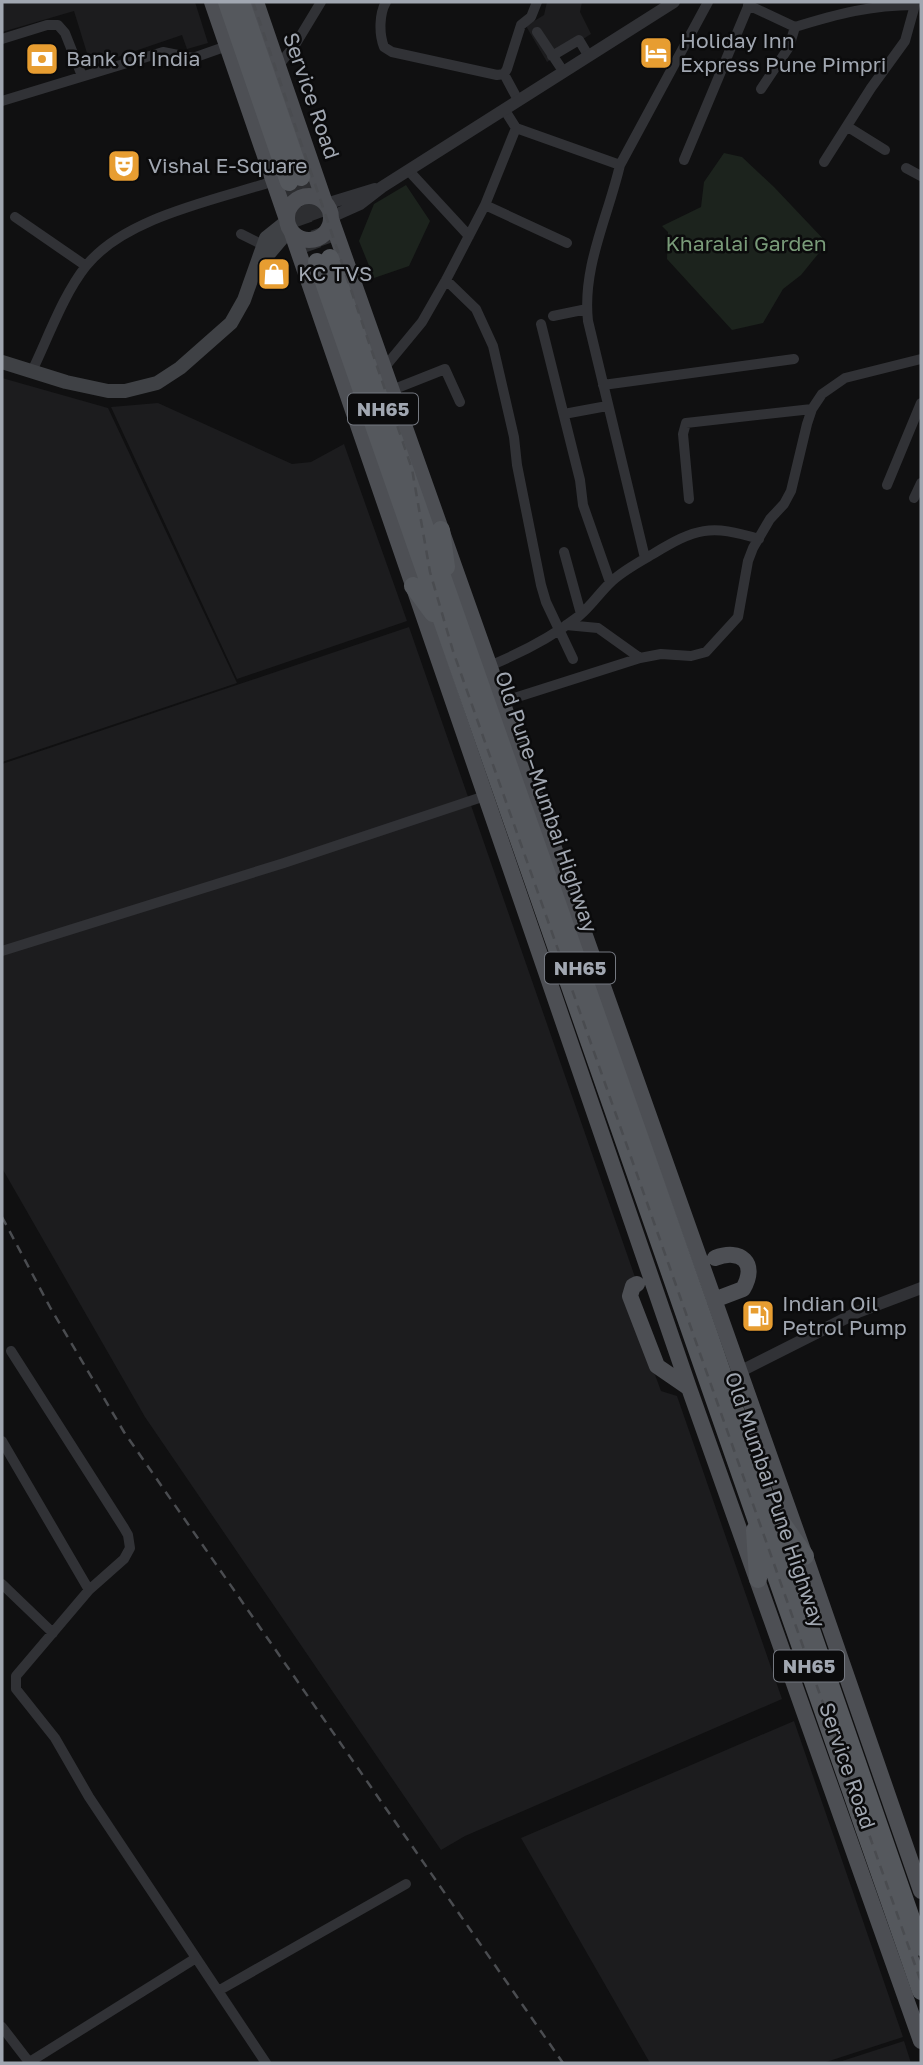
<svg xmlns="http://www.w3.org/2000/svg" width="923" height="2065" font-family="'Golos Text',sans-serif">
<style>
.built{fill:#1c1c1e}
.green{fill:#1c231d}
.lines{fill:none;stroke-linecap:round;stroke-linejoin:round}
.trunk-tunnel{stroke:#2d2e31;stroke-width:18;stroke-dasharray:18 9;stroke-linecap:butt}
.minor{stroke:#313236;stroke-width:10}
.tertiary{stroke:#313236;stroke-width:12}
.secondary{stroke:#3f4145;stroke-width:14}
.primary{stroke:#4d4f54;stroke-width:16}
.trunk{stroke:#55585d;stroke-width:18}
.rail{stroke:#4a4c50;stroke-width:2.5;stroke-dasharray:9 7;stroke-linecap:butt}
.labels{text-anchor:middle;stroke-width:5;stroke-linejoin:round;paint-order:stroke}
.shield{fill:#0b0b0c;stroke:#747880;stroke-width:2}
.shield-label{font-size:19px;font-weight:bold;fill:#a1a7b1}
.poi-label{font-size:21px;fill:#a1a7b1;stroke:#0b0b0c;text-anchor:start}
.street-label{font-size:21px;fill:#a1a7b1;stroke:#0b0b0c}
.park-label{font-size:21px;fill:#799b79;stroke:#0b0b0c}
</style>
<rect width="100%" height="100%" fill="#101011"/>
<!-- built -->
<path class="built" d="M2 2H195L208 43 187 49 182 35 91 66 74 11 2 32Z
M547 2H582L580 12 591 34 547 62 526 26 544 15Z
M2 378 108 408 237 683 2 762Z
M158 403 292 464 311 462 344 444 407 621 237 679 111 407Z
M409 627 636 1280 625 1294 661 1391 677 1396 782 1699 465 1836 441 1850 145 1417 2 1168V764Z
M794 1721 903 2037 823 2063H650L521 1838Z
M904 2041 911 2063H836Z"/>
<!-- green -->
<path class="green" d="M724 153 742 157 774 187 827 243 801 275 783 289 763 323 732 330 667 259 668 232 662 226 701 207 704 182Z
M406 185 430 221 409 266 374 278 359 241 374 204Z"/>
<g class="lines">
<!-- trunk-tunnel -->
<path class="trunk-tunnel" d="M301 177 330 258
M289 182 317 262"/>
<!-- minor -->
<path class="minor" d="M386 2C379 14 379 34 384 47L392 52 497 75 504 74 507 69 521 25 531 17 537 2
M748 5 795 27 789 47 761 89
M795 27C837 14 871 5 915 5L916 2
M537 32 563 71
M2 39 47 25H58L65 33 82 76
M552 56 579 40 588 55
M278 66 295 45 321 2
M504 74 518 100
M2 101 163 52 193 58 227 46
M848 127 885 150
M516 128 620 165
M684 160 750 2
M824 162 871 88 905 41 915 5
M906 168 921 176
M409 171 469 236
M485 205 567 243
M15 217 86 266
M241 234 263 245
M446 280 476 309 493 346 514 437 517 465 541 585 546 602 573 659
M553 316 587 309
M541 324 580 480 583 505 610 582
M384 368 422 322 446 280 485 205 516 128 504 109
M32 371C48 338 63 295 86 266 125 217 216 200 274 181
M603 385 794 359
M392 390 445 369 460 402
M564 414 607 406
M887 485 921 403
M914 498 921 483
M689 499 683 434 686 423 812 409
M564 552 581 614
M645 558 588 321C582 267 608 217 620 165L708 2
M566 625 598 628 640 658
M489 666C521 653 552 637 579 616 592 605 600 592 612 581 624 570 639 562 653 554 696 528 710 524 759 539
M502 702 640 658 661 654 691 656 706 652 738 617 748 561 753 548 770 519 784 504 791 491 807 424 812 409 822 394 845 378 921 359
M2 951 284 863 485 796
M11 1351 124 1528 128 1535 130 1548 124 1559 89 1590 16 1676V1689L55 1738 89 1797 266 2063
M2 1441 89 1590
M2 1584 53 1633
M218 1991 406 1884
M2 2027 29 2062
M28 2063 196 1958"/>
<!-- tertiary -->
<path class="tertiary" d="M326 204 375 189
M331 217 360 204 382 187 674 2
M739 1372 858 1312 921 1288"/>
<!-- secondary -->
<path class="secondary" d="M261 263 289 230
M2 362 66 382 108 391H125L157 383 180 368 231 323 244 300 266 238 286 222"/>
<!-- primary -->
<path class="primary" d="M212 2 286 217
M256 2 325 203
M287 218a22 22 0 1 1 44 0a22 22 0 1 1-44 0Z
M331 219 805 1556 921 1891
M292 233 689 1388 921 2041
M637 1284 633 1286 630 1296 657 1366 689 1388
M714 1300 743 1289C758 1263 741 1248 715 1258"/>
<!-- trunk -->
<path class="trunk" d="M227 2 289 182
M241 2 301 177
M330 258 710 1338 921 1947
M317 262 921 1991
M441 530 446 567
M413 586 433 613
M779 1519 805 1556
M755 1530 758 1579"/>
<!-- rail -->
<path class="rail" d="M253 2 412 469 430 572 453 651 921 1982
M2 1217 51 1309 124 1432 563 2063"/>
</g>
<!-- icons -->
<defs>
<symbol id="hotel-square" viewBox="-11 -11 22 22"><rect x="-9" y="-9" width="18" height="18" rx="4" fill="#e79d31" stroke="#0b0b0c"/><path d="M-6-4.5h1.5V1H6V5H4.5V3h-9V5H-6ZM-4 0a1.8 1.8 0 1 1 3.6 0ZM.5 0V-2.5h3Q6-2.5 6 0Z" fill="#fff"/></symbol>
<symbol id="bank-square" viewBox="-11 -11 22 22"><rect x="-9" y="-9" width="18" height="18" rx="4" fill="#e79d31" stroke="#0b0b0c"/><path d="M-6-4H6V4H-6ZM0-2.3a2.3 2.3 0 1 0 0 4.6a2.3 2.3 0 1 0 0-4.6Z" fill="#fff"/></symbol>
<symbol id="theatre-square" viewBox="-11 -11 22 22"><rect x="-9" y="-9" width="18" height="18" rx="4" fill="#e79d31" stroke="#0b0b0c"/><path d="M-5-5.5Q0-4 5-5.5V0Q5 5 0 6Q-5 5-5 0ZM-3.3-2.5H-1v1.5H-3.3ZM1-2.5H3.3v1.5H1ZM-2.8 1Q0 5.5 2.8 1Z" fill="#fff"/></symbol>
<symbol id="shop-square" viewBox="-11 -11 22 22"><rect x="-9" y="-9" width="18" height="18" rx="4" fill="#e79d31" stroke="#0b0b0c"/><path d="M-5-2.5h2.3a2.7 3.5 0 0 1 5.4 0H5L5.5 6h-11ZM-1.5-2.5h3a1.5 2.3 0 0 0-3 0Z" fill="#fff"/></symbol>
<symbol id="fuel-square" viewBox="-11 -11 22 22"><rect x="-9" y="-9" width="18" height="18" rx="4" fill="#e79d31" stroke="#0b0b0c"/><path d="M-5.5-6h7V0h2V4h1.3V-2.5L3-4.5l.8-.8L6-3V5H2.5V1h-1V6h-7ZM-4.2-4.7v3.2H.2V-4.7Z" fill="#fff"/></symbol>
</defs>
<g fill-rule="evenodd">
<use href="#hotel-square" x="637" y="34" width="38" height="38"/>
<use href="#bank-square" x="23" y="40" width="38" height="38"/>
<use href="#theatre-square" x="105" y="147" width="38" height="38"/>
<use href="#shop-square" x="255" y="255" width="38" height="38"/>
<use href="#fuel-square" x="739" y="1297" width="38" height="38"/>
</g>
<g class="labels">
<!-- shield labels -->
<g class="shield">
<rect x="348" y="393.5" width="70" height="31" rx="5"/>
<rect x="545" y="952.5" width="70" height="31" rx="5"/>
<rect x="774" y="1650.5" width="70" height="31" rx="5"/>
</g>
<g class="shield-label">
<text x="383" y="416">NH65</text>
<text x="580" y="975">NH65</text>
<text x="809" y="1673">NH65</text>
</g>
<!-- poi labels -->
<g class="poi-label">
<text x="680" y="48">Holiday Inn<tspan x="680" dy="24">Express Pune Pimpri</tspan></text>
<text x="66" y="66">Bank Of India</text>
<text x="148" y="173">Vishal E-Square</text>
<text x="298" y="281">KC TVS</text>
<text x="782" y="1311">Indian Oil<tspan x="782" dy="24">Petrol Pump</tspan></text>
</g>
<!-- street labels -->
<g class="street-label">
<text transform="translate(311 96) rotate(71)" y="7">Service Road</text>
<text transform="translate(546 802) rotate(71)" y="7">Old Pune–Mumbai Highway</text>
<text transform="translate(775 1500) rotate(71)" y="7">Old Mumbai Pune Highway</text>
<text transform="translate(847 1766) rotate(71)" y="7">Service Road</text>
</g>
<!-- park labels -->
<g class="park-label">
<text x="746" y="251">Kharalai Garden</text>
</g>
</g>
<!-- border -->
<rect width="923" height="2065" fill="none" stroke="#a1a7b1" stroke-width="7"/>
</svg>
